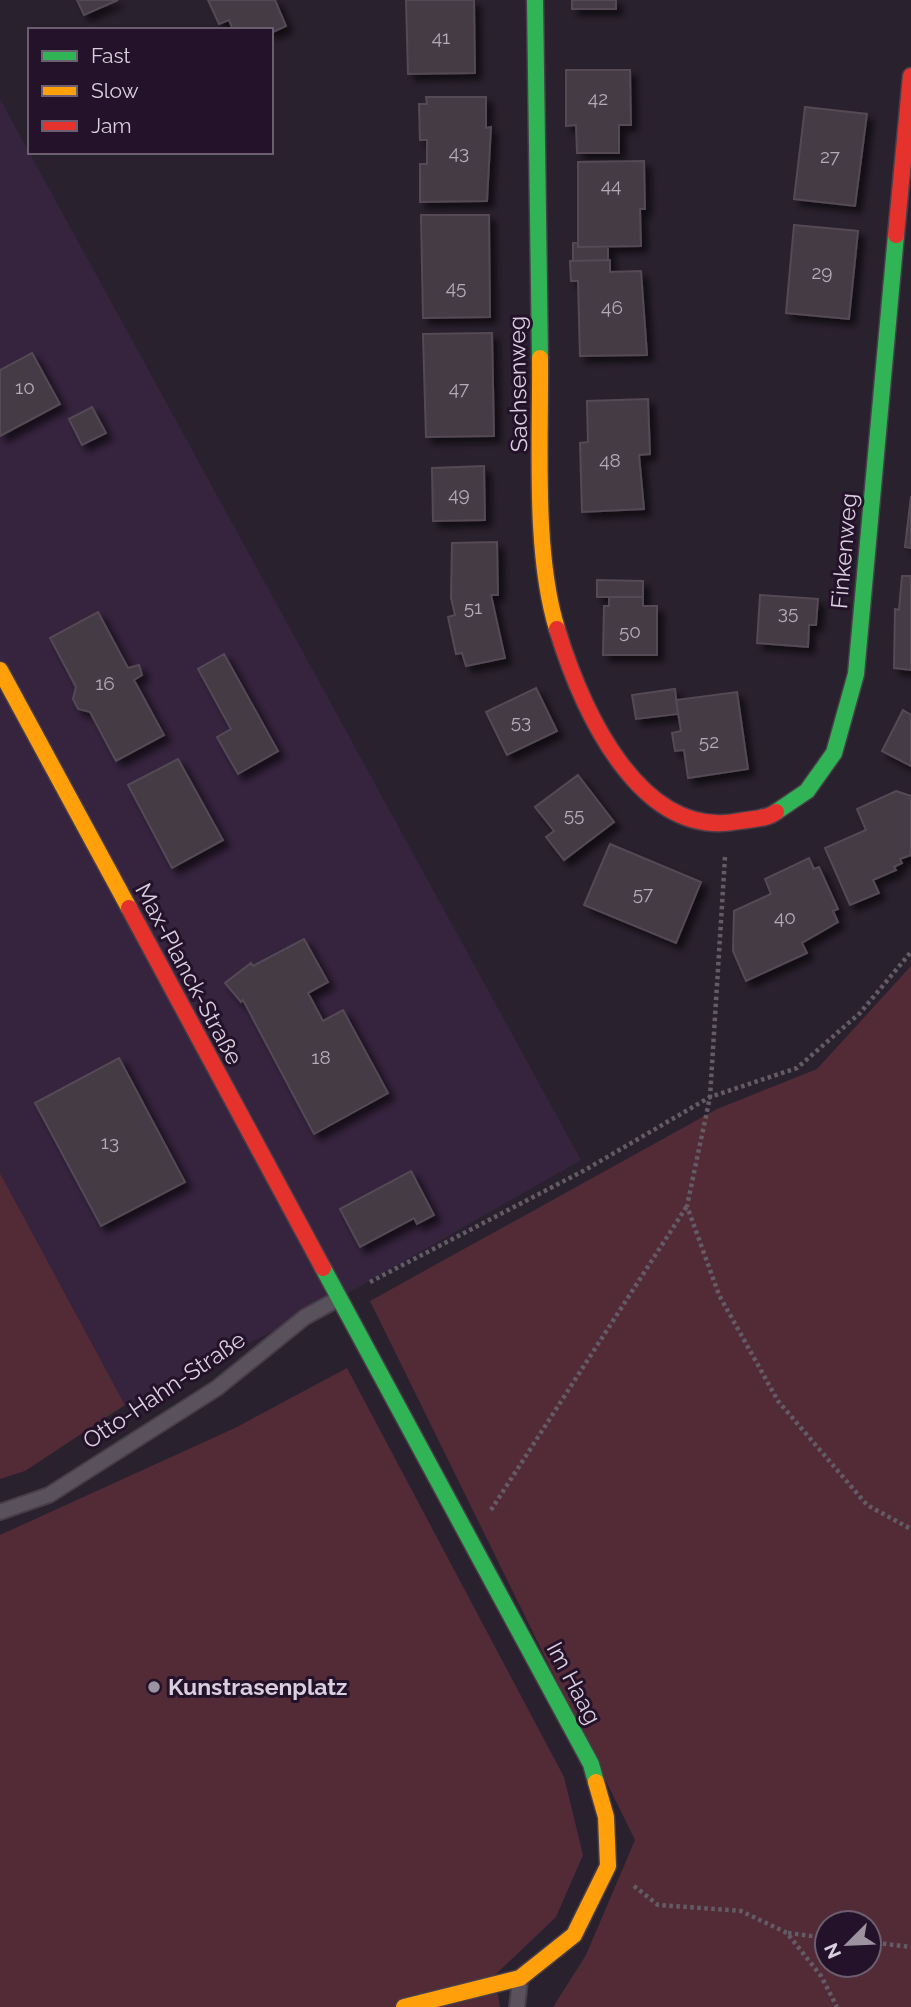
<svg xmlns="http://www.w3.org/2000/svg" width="911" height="2007" font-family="Raleway,sans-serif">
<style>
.built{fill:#36233e}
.green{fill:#522b37;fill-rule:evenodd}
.building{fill:#443a45;stroke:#544a54;stroke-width:2;filter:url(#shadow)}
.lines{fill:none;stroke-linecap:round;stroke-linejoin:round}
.lane-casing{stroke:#473e4a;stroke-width:18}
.fast-casing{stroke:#473e4a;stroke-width:19}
.slow-casing{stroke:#473e4a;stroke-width:19}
.jam-casing{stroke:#473e4a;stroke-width:19}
.path{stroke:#635c65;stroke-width:4.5;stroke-dasharray:3.5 3.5;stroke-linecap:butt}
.lane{stroke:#59525c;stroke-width:14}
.fast{stroke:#30b455;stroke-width:16}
.slow{stroke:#ff9f0a;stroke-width:16}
.jam{stroke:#e5322d;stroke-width:16}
.poi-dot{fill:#9c92a0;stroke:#231229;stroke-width:2.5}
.labels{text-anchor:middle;stroke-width:6;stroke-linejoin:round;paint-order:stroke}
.number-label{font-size:19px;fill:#b4aab8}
.street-label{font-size:23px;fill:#dacfde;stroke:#231229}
.poi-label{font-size:23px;font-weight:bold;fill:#dacfde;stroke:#231229;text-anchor:start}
</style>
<defs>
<filter id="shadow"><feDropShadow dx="6" dy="6" stdDeviation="3.5" flood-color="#0009"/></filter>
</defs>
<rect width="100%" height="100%" fill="#2a212e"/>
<!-- built -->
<path class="built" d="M0 99 581 1160 338 1299 125 1405 0 1173Z"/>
<!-- green -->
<path class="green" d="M911 966V2007H553L586 1955 635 1840 370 1301 717 1109 817 1069ZM827 1923H869V1965H827Z
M0 1173 125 1405 25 1471 0 1479Z
M347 1368 564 1777 583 1855 556 1917 495 1975 500 2007H0V1535L235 1428Z"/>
<!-- building -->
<path class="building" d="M77 0H118L84 15Z
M208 0H275L286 26 271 33V30H233L229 20 219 24Z
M406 0H474L475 73 408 74Z
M572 0H616V9H572Z
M566 70H630L631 125H619V153H577L576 125 566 126Z
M426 97H486V128L491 127 487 201 420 202V164H427V140H420L419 104H427Z
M805 107 867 114 855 206 794 199Z
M644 161 645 209H640L641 246 578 247V162Z
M421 215H489L490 317 423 318Z
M794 225 858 231 849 319 786 313Z
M578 242V247H608V260L573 261V243Z
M610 260V272L641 271 647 355 580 356 578 281H571L570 261Z
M492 333 494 436 426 437 423 334Z
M32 353 60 404 0 436V370Z
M648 399 650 454 639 455 644 509 582 512 580 443 588 442 587 401Z
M92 407 106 433 82 445 69 419Z
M484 466 485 520 433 521 432 468Z
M911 496V548L905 547Z
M497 542 498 595H491L505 658 466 666 462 653 456 654 448 617 455 615 451 598 452 543Z
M902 576H911V670L894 668 895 609 899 610Z
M597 580 643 581V597H597Z
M760 595 818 599 816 625H809L808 647 757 643Z
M609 597H643V606H657V655H603L604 606H609Z
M98 612 128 668 139 665 142 675 134 680 164 735 116 761 90 712 78 709 73 699 76 687 50 638Z
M224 654 278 751 238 774 217 737 231 729 198 669Z
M536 688 557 731 507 755 486 712Z
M675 689 678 714 636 719 632 695Z
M737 692 748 769 688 778 684 750 675 751 672 733 681 731 676 700Z
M903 710 911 715V766L882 751Z
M178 759 223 840 172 868 128 785Z
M578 775 614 822 564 860 546 837 554 831 535 807Z
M896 791 911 796V855L900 859 902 863 894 867 896 870 873 880 879 893 850 905 825 848 866 830 857 809Z
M610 844 701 882 676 943 584 905Z
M809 858 814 869 819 867 838 909 833 911 838 922 802 943 807 953 746 981 733 951 734 911 771 894 765 879Z
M304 939 328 982 308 993 323 1021 343 1010 388 1093 314 1134 243 1000 241 1002 225 983 251 963 253 966Z
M119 1058 185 1182 101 1226 35 1103Z
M411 1171 434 1215 417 1224 414 1218 360 1247 340 1209Z"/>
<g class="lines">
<defs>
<path id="lane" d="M0 1512 49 1495 217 1388 305 1317 338 1299
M517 2007 520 1981"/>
<path id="fast" d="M535 0 540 358
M776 812 807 791 834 753 856 674 896 235
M323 1268 591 1764 596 1782"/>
<path id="slow" d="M540 358C541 441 533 551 557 629
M0 670 129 908
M404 2007 520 1978 574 1935 608 1866 606 1817 596 1782"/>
<path id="jam" d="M896 235 911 76
M557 629C581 707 639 842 740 821 752 819 767 819 776 812
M129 908 323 1268"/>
</defs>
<!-- lane casing -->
<use href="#lane" class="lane-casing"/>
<!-- fast casing -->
<use href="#fast" class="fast-casing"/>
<!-- slow casing -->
<use href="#slow" class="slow-casing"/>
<!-- jam casing -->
<use href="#jam" class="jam-casing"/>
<!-- path -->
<path class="path" d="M725 857 710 1097 687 1206 719 1295 778 1401 867 1505 911 1529
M370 1282 585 1170 710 1097 797 1068 860 1013 911 952
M491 1510 687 1206
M634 1886 658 1905 741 1911 787 1933 821 1976 837 2007
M788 1933 827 1938
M869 1942 911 1947"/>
<!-- lane -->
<use href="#lane" class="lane"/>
<!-- fast -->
<use href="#fast" class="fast"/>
<!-- slow -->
<use href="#slow" class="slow"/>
<!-- jam -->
<use href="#jam" class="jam"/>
</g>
<!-- markers -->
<circle class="poi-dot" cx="154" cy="1687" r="7"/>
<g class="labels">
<!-- number labels -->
<g class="number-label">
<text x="441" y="44">41</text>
<text x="598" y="105">42</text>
<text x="459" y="159">43</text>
<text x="830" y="163">27</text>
<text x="611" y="192">44</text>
<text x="822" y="279">29</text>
<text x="456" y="294">45</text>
<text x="612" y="314">46</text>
<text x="25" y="394">10</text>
<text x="459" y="395">47</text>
<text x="610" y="467">48</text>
<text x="459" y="501">49</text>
<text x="473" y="614">51</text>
<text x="788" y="619">35</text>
<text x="630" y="638">50</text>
<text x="105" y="690">16</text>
<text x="521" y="728">53</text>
<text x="709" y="748">52</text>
<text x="574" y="821">55</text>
<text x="643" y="900">57</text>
<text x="785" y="924">40</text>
<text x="321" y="1064">18</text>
<text x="110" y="1149">13</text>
</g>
<!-- street labels -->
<g class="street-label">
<text transform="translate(518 384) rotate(-91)" y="8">Sachsenweg</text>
<text transform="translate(844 551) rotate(-85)" y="8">Finkenweg</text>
<text transform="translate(189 974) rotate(62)" y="8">Max-Planck-Straße</text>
<text transform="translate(164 1390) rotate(-34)" y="8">Otto-Hahn-Straße</text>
<text transform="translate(574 1683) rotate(62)" y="8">Im Haag</text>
</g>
<!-- poi labels -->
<g class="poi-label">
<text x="168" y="1695">Kunstrasenplatz</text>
</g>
</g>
<!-- legend -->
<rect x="28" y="28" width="245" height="126" fill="#231229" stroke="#6c5e71" stroke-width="2"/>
<rect x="42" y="51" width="35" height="10" fill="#30b455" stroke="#6c5e71" stroke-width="2"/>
<text x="91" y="63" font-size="21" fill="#dacfde">Fast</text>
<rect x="42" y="86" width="35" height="10" fill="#ff9f0a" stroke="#6c5e71" stroke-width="2"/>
<text x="91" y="98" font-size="21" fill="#dacfde">Slow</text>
<rect x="42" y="121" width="35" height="10" fill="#e5322d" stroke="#6c5e71" stroke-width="2"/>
<text x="91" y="133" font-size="21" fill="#dacfde">Jam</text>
<!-- north arrow -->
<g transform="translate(848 1944) rotate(246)"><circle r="33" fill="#231229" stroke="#6c5e71" stroke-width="2"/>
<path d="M0-5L12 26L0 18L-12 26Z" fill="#9c92a0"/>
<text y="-10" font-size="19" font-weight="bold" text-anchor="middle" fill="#dacfde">N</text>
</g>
</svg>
